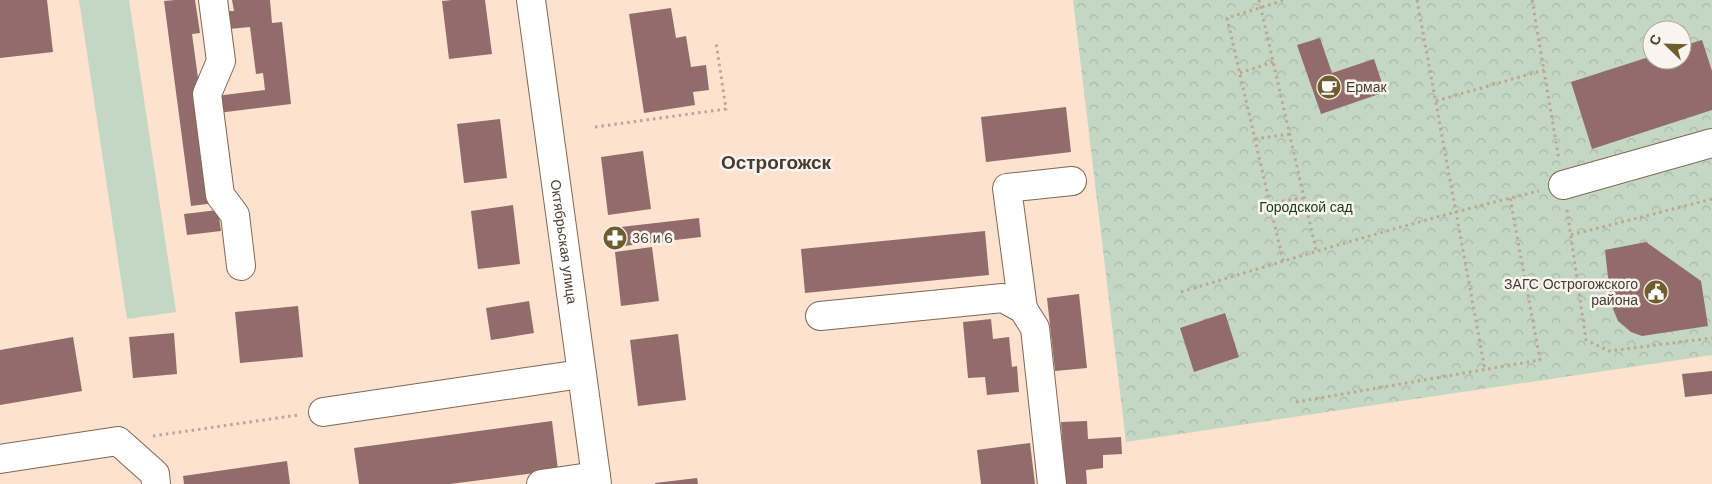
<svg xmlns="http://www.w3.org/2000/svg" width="1712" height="484" font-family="'DM Sans',sans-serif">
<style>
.grass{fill:#c4d7c2}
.park{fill:url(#park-crowns);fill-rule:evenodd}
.building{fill:#916c6a}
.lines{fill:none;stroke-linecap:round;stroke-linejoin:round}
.minor-casing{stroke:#826651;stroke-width:30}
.path{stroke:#bca697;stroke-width:3;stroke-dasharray:2.5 4;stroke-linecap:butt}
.minor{stroke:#fff;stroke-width:28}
.labels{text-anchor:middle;stroke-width:5;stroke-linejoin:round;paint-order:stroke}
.poi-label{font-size:14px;fill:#463930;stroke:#faf4ef;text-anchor:start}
.park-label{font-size:14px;fill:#103a0f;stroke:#faf4ef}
.street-label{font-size:14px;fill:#463930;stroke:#faf4ef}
.district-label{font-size:19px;font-weight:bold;fill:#463930;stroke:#faf4ef}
</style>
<defs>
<pattern id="park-crowns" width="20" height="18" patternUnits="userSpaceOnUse" patternTransform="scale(1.25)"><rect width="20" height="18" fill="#c4d7c2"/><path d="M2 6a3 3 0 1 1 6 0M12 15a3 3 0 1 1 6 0" fill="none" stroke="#aab9a7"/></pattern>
</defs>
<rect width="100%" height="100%" fill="#fce2cf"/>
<!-- grass -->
<path class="grass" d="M79 0H129L176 312 127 319Z"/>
<!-- park -->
<path class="park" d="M1073 0H1712V355L1126 442ZM1652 30H1682V60H1652Z"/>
<!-- building -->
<path class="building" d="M0 0H47L53 52 0 58Z
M175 0H195L200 33 192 34 215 203 191 206 164 1Z
M232 0H270L272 23 282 22 291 104 218 113 216 96 265 90 263 73 256 74 250 27 229 29 227 11H234Z
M452 0H485L492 54 449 59 442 1Z
M671 8 676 38 686 36 691 67 706 65 709 90 693 92 695 105 644 113 629 14Z
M1320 38 1332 73 1374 59 1385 92 1321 114 1297 45Z
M1702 40 1712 71V110L1592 149 1571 82 1652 56V60H1682V46Z
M1066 107 1071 152 986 162 981 117Z
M500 119 507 178 464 183 457 124Z
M643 151 651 209 608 215 601 157Z
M513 205 520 264 478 269 471 211Z
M218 210 221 231 187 235 184 214Z
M699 218 701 237 615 247 612 228Z
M985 231 989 275 805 293 801 249Z
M1646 242 1701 281 1708 326 1642 336 1631 332 1618 321 1611 304 1605 250Z
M652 247 659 301 621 306 615 252Z
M1079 294 1087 368 1055 371 1047 298Z
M529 301 534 333 491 340 486 308Z
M298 306 303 357 240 363 235 312Z
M1225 313 1239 357 1194 372 1180 328Z
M991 319 993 339 1009 337 1012 367 1017 366 1019 392 987 395 985 377 968 378 963 322Z
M174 333 177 374 133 378 129 337Z
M678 334 686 400 638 406 630 340Z
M73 337 82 391 0 405V350Z
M1712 371V394L1685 397 1682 374Z
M552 421 558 470 450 484H359L354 448Z
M1087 421 1088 439 1121 437 1122 454 1103 455V468L1086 470 1087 484H1065L1061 422Z
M1030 443 1035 484H981L977 450Z
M287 461 290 484H184L183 476Z
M697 478 698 484H655V483Z"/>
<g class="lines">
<defs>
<g id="minor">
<path d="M213 0 221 61 207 94 220 195 235 215 241 266"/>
<path id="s1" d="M531 0 597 484"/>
<path d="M1563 185 1712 143"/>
<path d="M1023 309 1007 188 1072 181"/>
<path d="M820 316 1003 298 1023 309 1035 328 1052 484"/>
<path d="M323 412 581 374"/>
<path d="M0 459 118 441 155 474 156 484"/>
<path d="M541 484 596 476"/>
</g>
</defs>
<!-- minor casing -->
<use href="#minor" class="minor-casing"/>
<!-- path -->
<path class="path" d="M1259 0 1316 250
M1417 0 1485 370
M1532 0 1559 160
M1240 73 1273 62
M1436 101 1544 70
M595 127 726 109 716 42
M1255 139 1290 134
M1269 203 1304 198
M1567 210 1586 340 1609 351 1712 338
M1571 235 1712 199
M1283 261 1227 18 1285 0
M1181 292C1300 256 1418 220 1539 191
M1296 402 1540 360 1510 198
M153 436 298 415"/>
<!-- minor -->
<use href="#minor" class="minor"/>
</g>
<!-- icons -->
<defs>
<symbol id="cafe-disc" viewBox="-11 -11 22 22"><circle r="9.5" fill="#6f5e2c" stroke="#faf4ef"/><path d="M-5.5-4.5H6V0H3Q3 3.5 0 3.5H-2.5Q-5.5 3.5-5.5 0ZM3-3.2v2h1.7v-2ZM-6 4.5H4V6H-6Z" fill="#fff"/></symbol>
<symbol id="pharmacy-disc" viewBox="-11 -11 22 22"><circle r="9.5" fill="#6f5e2c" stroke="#faf4ef"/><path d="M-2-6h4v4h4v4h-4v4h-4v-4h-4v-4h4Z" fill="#fff"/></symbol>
<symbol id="civic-disc" viewBox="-11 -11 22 22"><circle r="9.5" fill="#6f5e2c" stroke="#faf4ef"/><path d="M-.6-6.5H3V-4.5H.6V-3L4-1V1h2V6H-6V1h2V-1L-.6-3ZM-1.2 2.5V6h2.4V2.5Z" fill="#fff"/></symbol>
</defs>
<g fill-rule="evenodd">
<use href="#cafe-disc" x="1315" y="73" width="28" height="28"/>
<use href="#pharmacy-disc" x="601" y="224" width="28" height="28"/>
<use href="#civic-disc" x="1642" y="278" width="28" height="28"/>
</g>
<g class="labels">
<!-- poi labels -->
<g class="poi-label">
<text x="1346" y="92">Ермак</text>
<text x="632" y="243">36 и 6</text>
<text x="1638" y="289" text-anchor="end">ЗАГС Острогожского<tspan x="1638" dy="16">района</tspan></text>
</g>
<!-- park labels -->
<g class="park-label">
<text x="1306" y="212">Городской сад</text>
</g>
<!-- street labels -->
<g class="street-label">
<text dy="5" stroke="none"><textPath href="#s1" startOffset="244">Октябрьская улица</textPath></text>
</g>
<!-- district labels -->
<g class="district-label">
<text x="776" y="169">Острогожск</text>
</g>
</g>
<!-- north arrow -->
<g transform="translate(1667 45) rotate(293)"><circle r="24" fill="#faf4ef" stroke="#b2a9a3"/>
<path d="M0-4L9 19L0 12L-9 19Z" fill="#6f5e2c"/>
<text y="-8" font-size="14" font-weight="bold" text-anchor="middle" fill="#463930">С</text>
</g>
</svg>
